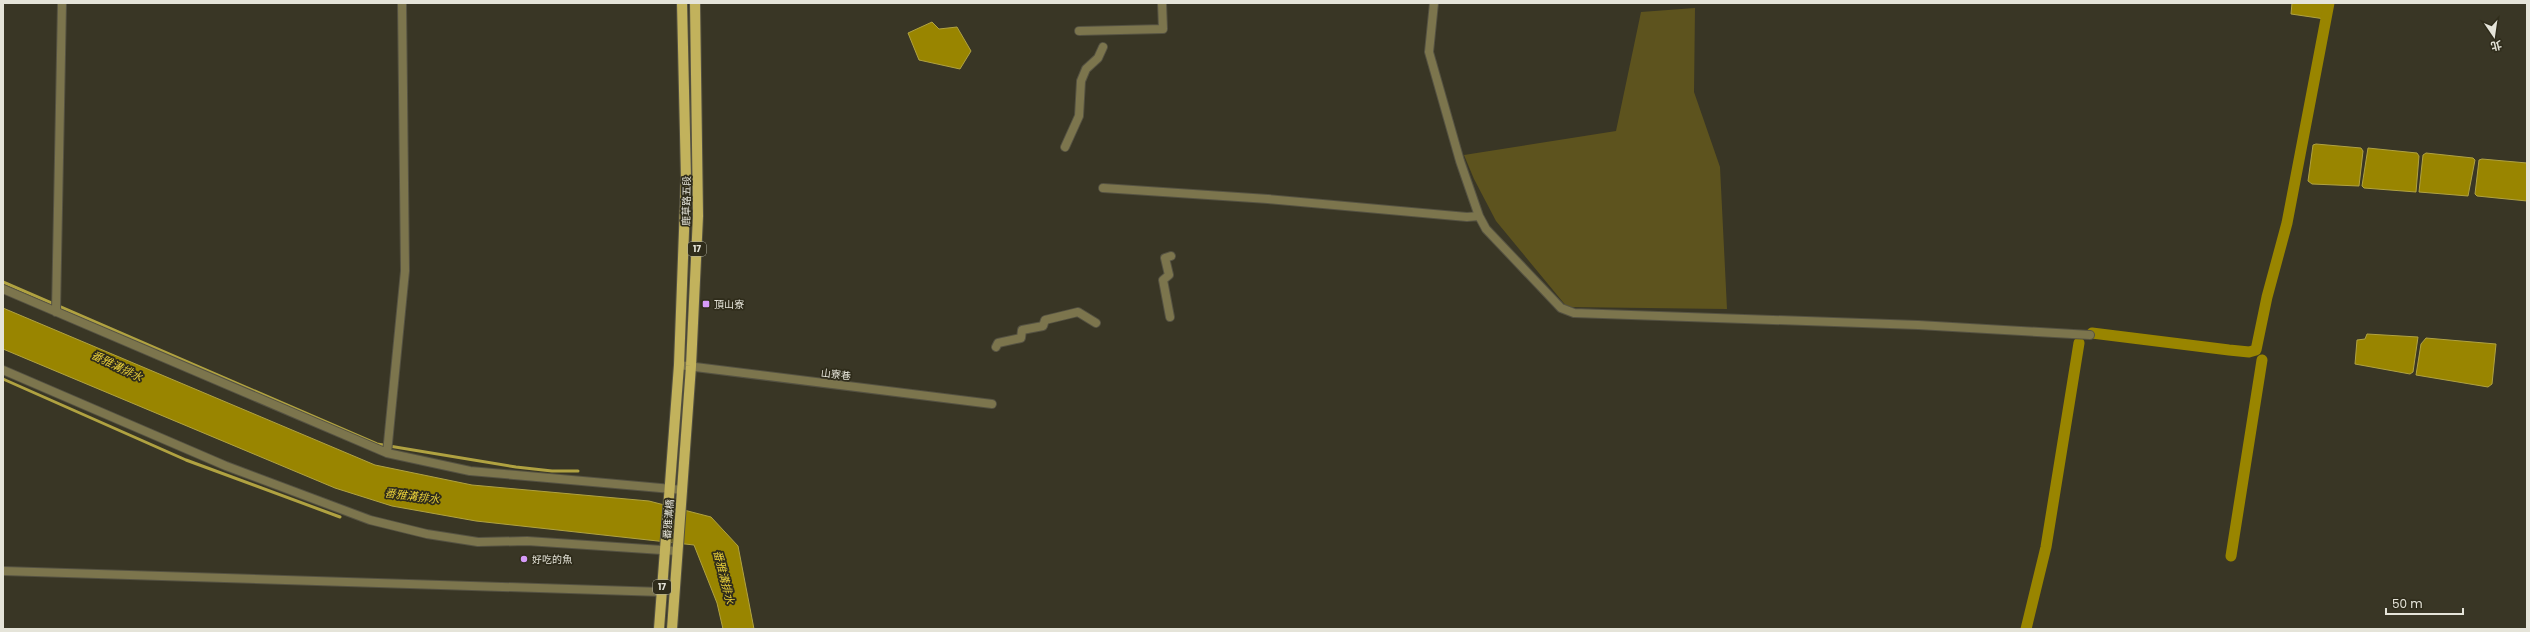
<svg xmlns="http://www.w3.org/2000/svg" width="2530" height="632" font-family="Poppins,'Noto Sans TC',sans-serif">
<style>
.green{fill:#5d531e}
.water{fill:#998500;stroke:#b0a241}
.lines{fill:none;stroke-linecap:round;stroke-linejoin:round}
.stream{stroke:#b0a241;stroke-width:3}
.canal{stroke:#998500;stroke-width:11}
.minor-casing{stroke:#555242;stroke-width:10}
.primary-casing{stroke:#555242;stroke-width:12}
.minor{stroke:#7c754d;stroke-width:8}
.primary{stroke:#c2b25c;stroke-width:10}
.poi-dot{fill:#d69bf9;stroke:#2f2c1b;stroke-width:1.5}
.labels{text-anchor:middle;stroke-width:3.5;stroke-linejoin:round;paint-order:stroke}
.shield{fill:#2f2c1b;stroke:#aeada0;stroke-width:1}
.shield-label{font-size:9px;font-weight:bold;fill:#e5e4d9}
.street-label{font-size:10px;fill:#e5e4d9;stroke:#2f2c1b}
.poi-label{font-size:10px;fill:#e5e4d9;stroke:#2f2c1b;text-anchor:start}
.water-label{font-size:11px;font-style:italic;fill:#e5cc39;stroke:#2f2c1b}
</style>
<rect width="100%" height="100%" fill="#393625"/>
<!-- green -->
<path class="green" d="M1695 8 1694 92 1720 167 1727 309 1567 307 1496 221 1474 179 1464 155 1616 131 1641 12Z"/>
<!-- water -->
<path class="water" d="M2292 3H2328L2325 19 2291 14Z
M932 22 939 29 957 27 971 51 960 69 919 60 908 33Z
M2316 144 2361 148 2363 151 2359 186 2312 184 2308 181 2313 145Z
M2368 148 2417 153 2419 156 2416 192 2364 188 2362 186Z
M2426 153 2473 158 2475 160 2468 196 2419 192 2423 155Z
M2482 159 2527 163V201L2477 196 2475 194 2479 160Z
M3 308 375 465 472 485 649 501 711 517 738 546 754 629H723L717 603 694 545 476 521 392 506 335 488 3 349Z
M2367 334 2418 337 2413 372 2410 374 2355 364 2357 340 2365 339Z
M2426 338 2496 344 2492 384 2488 387 2416 375 2421 344Z"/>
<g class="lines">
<!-- stream -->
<path class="stream" d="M3 282 377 444 516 467 552 471H578
M3 379 186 460 340 517"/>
<!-- canal -->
<path class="canal" d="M2092 333 2229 350 2249 352 2256 350 2267 297 2287 223 2329 3
M2231 556 2262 360
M2026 629 2046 547 2079 343"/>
<defs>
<path id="minor" d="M1434 3 1429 52 1460 161 1479 216 1486 229 1561 308 1574 313 1918 325 2090 335
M1079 31 1163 29 1162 3
M1065 147 1079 116 1081 81 1086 69 1098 58 1103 47
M1103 188 1268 199 1467 217 1479 216
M3 289 387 453 470 471 683 490
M56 312 62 3
M1170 317 1163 280 1169 275 1165 258 1171 256
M996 347 998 343 1021 338 1022 330 1043 326 1045 320 1078 312 1096 323
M679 365 992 404
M3 370 226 466 370 520 427 534 478 542 527 541 677 551
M387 453 405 271 402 3
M3 571 662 592"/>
<path id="primary" d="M659 629 679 365 686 178 682 3
M672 629 691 366 698 216 695 3"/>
</defs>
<!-- minor casing -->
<use href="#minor" class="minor-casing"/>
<!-- primary casing -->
<use href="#primary" class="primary-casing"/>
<!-- minor -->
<use href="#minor" class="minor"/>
<!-- primary -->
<use href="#primary" class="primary"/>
</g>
<!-- markers -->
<g class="poi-dot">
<rect x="702" y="300" width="8" height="8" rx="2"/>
<circle cx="524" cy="559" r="4"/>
</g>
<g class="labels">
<!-- shield labels -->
<g class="shield">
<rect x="688" y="242" width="18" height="14" rx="3"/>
<rect x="653" y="580" width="18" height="14" rx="3"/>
</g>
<g class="shield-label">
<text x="697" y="252">17</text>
<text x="662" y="590">17</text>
</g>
<!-- street labels -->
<g class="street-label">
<text transform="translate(686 201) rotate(-89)" y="4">鹿草路五段</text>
<text transform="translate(836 374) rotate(7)" y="4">山寮巷</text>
<text transform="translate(668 519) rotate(-85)" y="4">番雅溝橋</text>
</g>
<!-- poi labels -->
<g class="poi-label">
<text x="714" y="308">頂山寮</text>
<text x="532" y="563">好吃的魚</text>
</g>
<!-- water labels -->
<g class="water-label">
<text transform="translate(117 366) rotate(26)" y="4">番雅溝排水</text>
<text transform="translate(412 496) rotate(7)" y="4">番雅溝排水</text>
<text transform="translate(724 577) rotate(76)" y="4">番雅溝排水</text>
</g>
</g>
<!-- border -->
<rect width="2530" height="632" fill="none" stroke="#e5e4d9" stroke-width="8"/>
<!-- north arrow -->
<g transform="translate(2494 36) rotate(167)" stroke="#2f2c1b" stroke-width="3" paint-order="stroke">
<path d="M0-3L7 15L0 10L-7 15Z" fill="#e5e4d9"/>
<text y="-6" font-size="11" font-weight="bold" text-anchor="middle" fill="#e5e4d9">北</text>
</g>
<!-- scale -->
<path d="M2386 608v6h77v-6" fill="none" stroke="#e5e4d9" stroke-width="2"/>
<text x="2392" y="608" font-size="12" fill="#e5e4d9" stroke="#2f2c1b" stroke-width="3" paint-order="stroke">50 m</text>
</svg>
